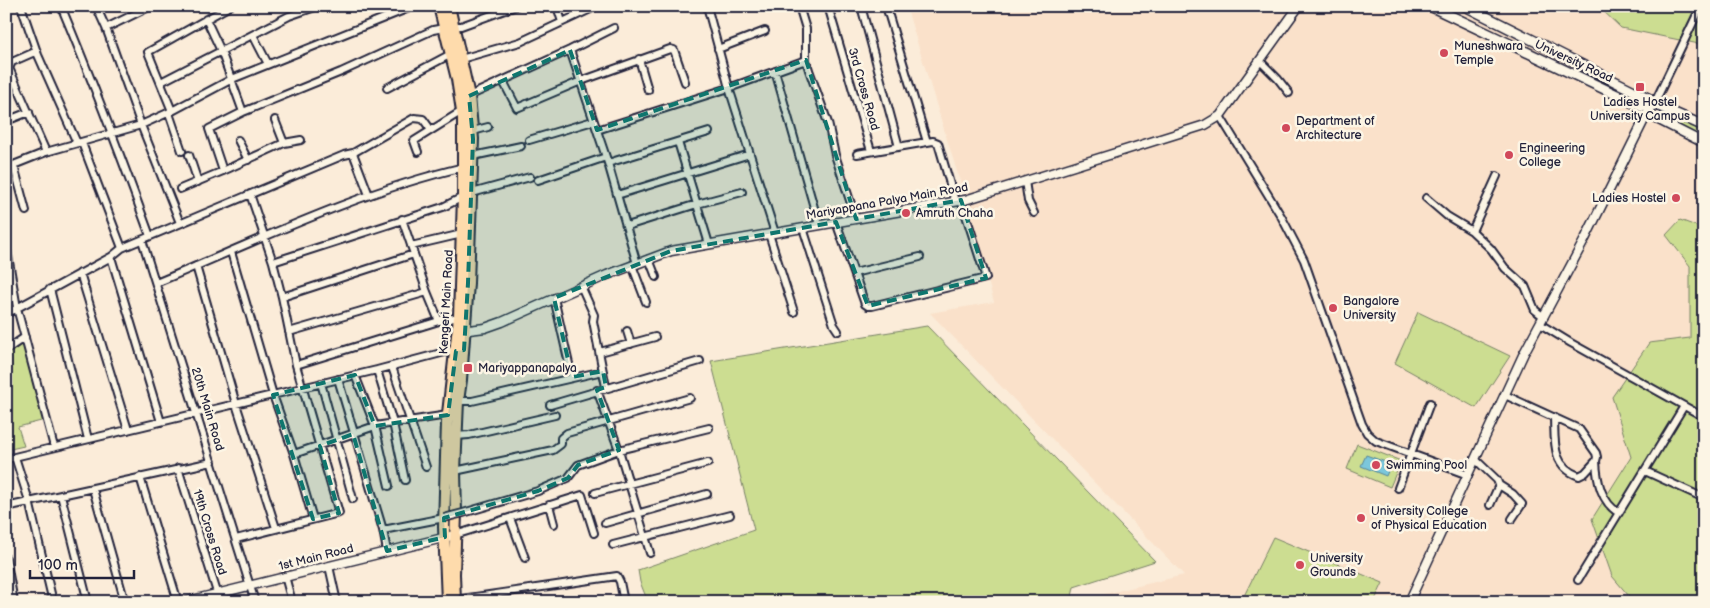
<svg xmlns="http://www.w3.org/2000/svg" width="1710" height="608" font-family="'Balsamiq Sans',sans-serif">
<style>
.built{fill:#fae1ca}
.green{fill:#ccdd91;stroke:#778066}
.water{fill:#7bc7db;stroke:#57859b}
.lines{fill:none;stroke-linecap:round;stroke-linejoin:round}
.minor-casing{stroke:#22223b;stroke-width:10}
.tertiary-casing{stroke:#22223b;stroke-width:11}
.secondary-casing{stroke:#22223b;stroke-width:12}
.primary-casing{stroke:#22223b;stroke-width:14}
.minor{stroke:#fcf5e5;stroke-width:6}
.tertiary{stroke:#fcf5e5;stroke-width:8}
.secondary{stroke:#fcf5e5;stroke-width:9}
.primary{stroke:#fedbac;stroke-width:10}
.minor-bridge-casing{stroke:#22223b;stroke-width:10;stroke-linecap:butt}
.minor-bridge{stroke:#fcf5e5;stroke-width:6}
.marked{fill:#0f766e;fill-opacity:0.2;stroke:#0f766e;stroke-width:4;stroke-dasharray:10 6;stroke-linejoin:round}
.poi-dot{fill:#d1495b;stroke:#fcf5e5;stroke-width:2}
.labels{text-anchor:middle;stroke-width:5;stroke-linejoin:round;paint-order:stroke}
.poi-label{font-size:12px;fill:#22223b;stroke:#fcf5e5;text-anchor:start}
.street-label{font-size:12px;fill:#22223b;stroke:#fcf5e5}
</style>
<rect width="100%" height="100%" fill="#fbecd9"/>
<filter id="ink" filterUnits="userSpaceOnUse"><feTurbulence type="fractalNoise" baseFrequency=".02" numOctaves="2"/><feDisplacementMap in="SourceGraphic" scale="10" xChannelSelector="R" yChannelSelector="G"/><feConvolveMatrix kernelMatrix="1 2 1 2 8 2 1 2 1" color-interpolation-filters="sRGB"/></filter>
<g filter="url(#ink)">
<!-- built -->
<path class="built" d="M906 6H1704V602H1080V600L1184 575 930 313 994 302 962 188Z"/>
<!-- green -->
<path class="green" d="M1598 6H1704V45L1621 28Z
M1665 113 1704 130V139L1662 119Z
M1680 220 1704 229V602H1634L1612 576 1592 519 1631 457 1612 397 1649 343 1690 338V266L1666 235Z
M1418 312 1510 356 1476 408 1395 363Z
M927 326 1155 561 1074 587 1071 602H648L640 582 638 570 754 530 711 361Z
M23 343 45 420 18 427 24 446 6 450V354Z
M1357 444 1401 461 1390 487 1347 469Z
M1273 537 1383 583 1374 602H1241Z"/>
<!-- water -->
<path class="water" d="M1366 455 1391 464 1386 476 1361 466Z"/>
<g class="lines">
<defs>
<path id="minor" d="M21 6 38 55 77 143H82L122 248
M61 6C93 82 122 159 150 236
M96 6 106 28 151 6
M557 6 562 22
M707 6 729 88 775 233
M799 6 806 29V60L809 70 828 123 835 155 856 219
M828 6 871 151
M861 6 899 147
M886 6 927 142
M206 19 221 51 243 112
M453 26H461L516 6
M106 28 141 125 180 223
M253 35 268 64
M718 49 765 31
M570 50 608 163 637 264
M461 59 520 42 597 6
M639 59 648 90
M1260 61 1278 79 1289 93
M6 68H9L46 152
M9 68 12 62 37 51
M775 71 819 225
M503 81 517 108 581 81 670 49 674 50 685 82
M161 82 289 16 318 6
M387 88 451 54
M469 96 570 50 614 28
M1654 104 1701 6
M172 111 148 52 230 6
M169 113 182 151
M1220 116 1281 216 1304 260 1362 424 1367 433 1376 441 1468 475
M275 120 284 143
M6 121 29 112
M597 130 729 88 806 60
M473 131 488 127
M238 140 248 160
M529 140 593 121
M678 142 709 244
M418 152 414 141 462 111
M353 153 414 118 423 119 431 130
M857 154 933 141 938 143 955 201
M189 155 198 182
M473 156 521 146
M608 163 709 132
M14 166 26 211
M6 168 46 152 141 125 172 111 232 79 414 6
M223 171 209 129 243 112 341 72 433 30 444 28
M538 180 606 157
M1025 181 1028 201 1034 213
M180 189 223 171 284 143 301 140
M472 193 530 177
M617 195 750 154
M1426 198 1447 216 1472 231 1491 249 1505 268 1525 286 1535 310 1544 317
M402 219 427 292 439 321
M836 222 865 304 868 306H872L986 278 961 200
M627 226 697 204 742 192
M803 228 834 325 838 331
M1472 231 1497 176
M769 234 794 312
M142 240 255 602
M6 244 17 308 54 447
M411 246 462 234
M231 252 273 395 294 454 313 519
M111 257 161 422
M649 259 656 277
M273 262 443 207 463 197
M632 265 646 302
M196 266 236 404 276 528
M80 273 128 430
M854 273 920 257
M156 283C257 241 357 192 464 167
M581 286 594 315 593 321 606 387
M50 289 88 439
M282 297 414 254
M554 298 572 377
M6 314 111 257 122 248 344 155 353 153 369 195
M1540 324 1571 343 1704 417
M627 331 631 344
M289 332 427 292
M6 350 25 337
M600 352 655 337
M296 365 439 321 459 317
M392 367 426 467
M377 370 393 423 405 480
M355 375 375 426 389 486
M338 379 383 530
M321 383 353 499
M597 390 619 450 650 553
M1505 395 1579 429 1596 453 1597 457 1596 461 1585 473 1579 476C1551 466 1555 441 1554 417
M458 401H472L603 371
M550 405 700 361
M456 436 469 435 555 415
M294 454 375 426 448 415
M15 457 29 501 53 602
M6 459 377 370 445 352 458 350
M1475 459 1497 480 1499 485 1513 494 1522 504 1512 519
M1596 461C1597 481 1601 502 1619 513
M178 468 220 602
M455 471 553 450 561 444V438L567 433 690 398
M1645 471 1704 498
M140 477 178 602
M1398 488 1430 403
M93 489 125 602
M595 493 708 463
M61 495 88 602
M549 505 554 524
M1490 505 1499 485
M6 507 212 462
M463 513 538 491 568 478 578 465 619 450 709 428
M510 518 525 558
M605 523 707 494
M455 535 582 495 594 533
M236 539 339 513 296 365 282 297 273 262 250 194
M613 545 730 515
M387 551 383 530 444 518
M6 558 14 602
M329 566 337 602
M285 576 292 602
M1578 580 1684 406
M455 600 617 576 620 582 624 602"/>
<path id="tertiary" d="M1647 114 1704 143
M461 331 485 328 502 322 607 275 671 251 965 200 1205 125 1220 116 1299 6
M184 602 455 535
M1409 602 1524 353 1585 239 1647 114 1654 104"/>
<path id="secondary" d="M1430 6 1638 105 1642 107 1654 104
M1465 6 1648 98 1654 104 1704 126"/>
<path id="primary" d="M439 6 457 79 463 118V197L459 317 447 422 444 527 447 602
M449 6 469 96 473 139 468 283 461 380 458 401 455 471 456 513 454 574 455 602"/>
</defs>
<!-- minor casing -->
<use href="#minor" class="minor-casing"/>
<!-- tertiary casing -->
<use href="#tertiary" class="tertiary-casing"/>
<!-- secondary casing -->
<use href="#secondary" class="secondary-casing"/>
<!-- primary casing -->
<use href="#primary" class="primary-casing"/>
<!-- minor -->
<use href="#minor" class="minor"/>
<!-- tertiary -->
<use href="#tertiary" class="tertiary"/>
<!-- secondary -->
<use href="#secondary" class="secondary"/>
<!-- primary -->
<use href="#primary" class="primary"/>
<defs>
<path id="minor-bridge" d="M444 518 463 513"/>
</defs>
<!-- minor-bridge casing -->
<use href="#minor-bridge" class="minor-bridge-casing"/>
<!-- minor-bridge -->
<use href="#minor-bridge" class="minor-bridge"/>
</g>
</g>
<!-- marked area -->
<path class="marked" d="M570 50 597 130 806 60 856 219 961 200 986 278 868 306 836 222 671 251 554 298 572 377 603 371 606 387 597 390 619 450 578 465 568 478 538 491 444 518 445 537 387 551 353 434 320 446 339 513 313 519 273 395 355 375 375 426 448 415 456 351 464 350 468 283 473 139 469 96Z"/>
<!-- markers -->
<g class="poi-dot">
<circle cx="1444" cy="53" r="5"/>
<rect x="1635" y="82" width="10" height="10" rx="2.5"/>
<circle cx="1286" cy="128" r="5"/>
<circle cx="1509" cy="155" r="5"/>
<circle cx="1676" cy="198" r="5"/>
<circle cx="906" cy="213" r="5"/>
<circle cx="1333" cy="308" r="5"/>
<rect x="463" y="363" width="10" height="10" rx="2.5"/>
<circle cx="1376" cy="465" r="5"/>
<circle cx="1361" cy="518" r="5"/>
<circle cx="1300" cy="565" r="5"/>
</g>
<g class="labels">
<!-- poi labels -->
<g class="poi-label">
<text x="1454" y="50">Muneshwara<tspan x="1454" dy="14">Temple</tspan></text>
<text x="1640" y="106" text-anchor="middle">Ladies Hostel<tspan x="1640" dy="14">University Campus</tspan></text>
<text x="1296" y="125">Department of<tspan x="1296" dy="14">Architecture</tspan></text>
<text x="1519" y="152">Engineering<tspan x="1519" dy="14">College</tspan></text>
<text x="1666" y="202" text-anchor="end">Ladies Hostel</text>
<text x="916" y="217">Amruth Chaha</text>
<text x="1343" y="305">Bangalore<tspan x="1343" dy="14">University</tspan></text>
<text x="478" y="372">Mariyappanapalya</text>
<text x="1386" y="469">Swimming Pool</text>
<text x="1371" y="515">University College<tspan x="1371" dy="14">of Physical Education</tspan></text>
<text x="1310" y="562">University<tspan x="1310" dy="14">Grounds</tspan></text>
</g>
<!-- street labels -->
<g class="street-label">
<text transform="translate(1574 61) rotate(25)" y="4">University Road</text>
<text transform="translate(864 89) rotate(74)" y="4">3rd Cross Road</text>
<text transform="translate(887 201) rotate(-10)" y="4">Mariyappana Palya Main Road</text>
<text transform="translate(446 302) rotate(-87)" y="4">Kengeri Main Road</text>
<text transform="translate(208 409) rotate(73)" y="4">20th Main Road</text>
<text transform="translate(210 532) rotate(73)" y="4">19th Cross Road</text>
<text transform="translate(316 557) rotate(-14)" y="4">1st Main Road</text>
</g>
</g>
<!-- margin -->
<rect width="1710" height="608" fill="none" stroke="#fcf5e5" stroke-width="25"/>
<rect x="12" y="12" width="1685" height="583" fill="none" stroke="#22223b" stroke-width="2" filter="url(#ink)"/>
<!-- scale -->
<path d="M30 570v8h104v-8" fill="none" stroke="#22223b" stroke-width="2.5"/>
<text x="38" y="570" font-size="15" fill="#22223b" stroke="#fcf5e5" stroke-width="4" paint-order="stroke">100 m</text>
</svg>
